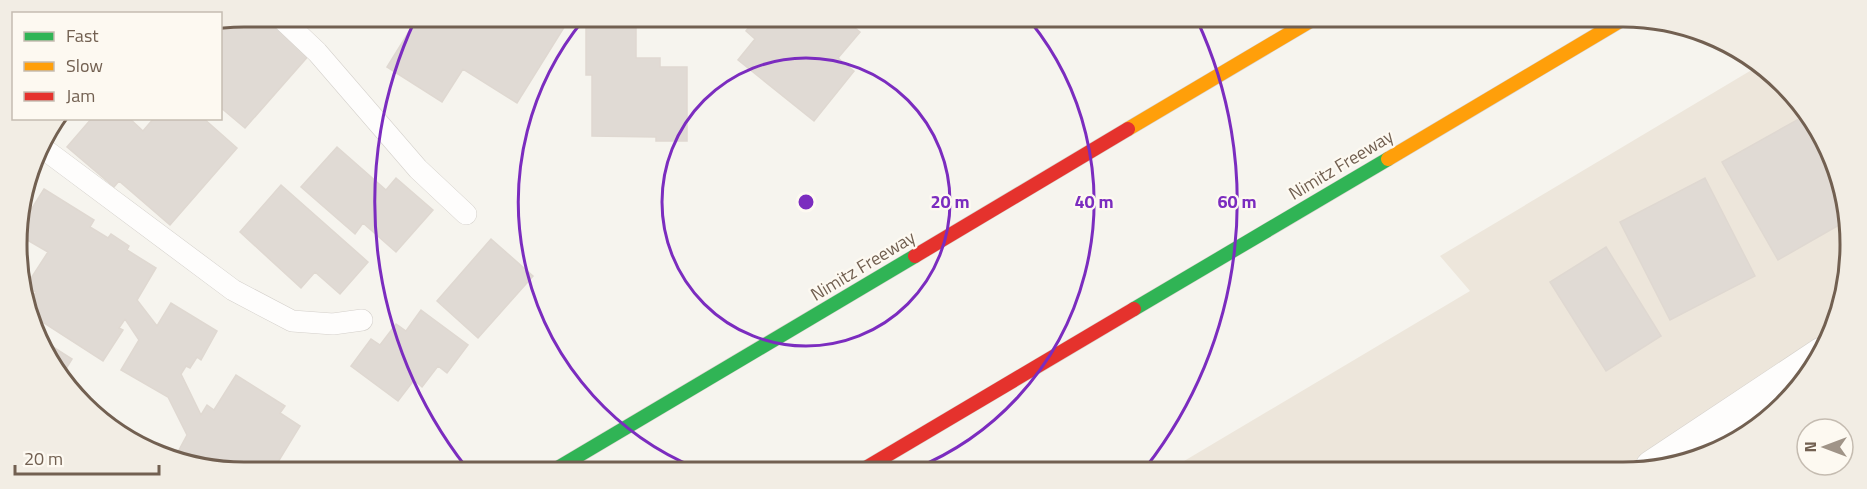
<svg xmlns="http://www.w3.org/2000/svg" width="1867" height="489" font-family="'Titillium Web',sans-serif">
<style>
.residential{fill:#ede6db}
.building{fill:#e0dad4;stroke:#dfd8d1;stroke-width:1.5}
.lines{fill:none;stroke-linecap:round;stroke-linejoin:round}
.lane-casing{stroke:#d4d0cb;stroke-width:22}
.street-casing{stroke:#d4d0cb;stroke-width:34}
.fast-casing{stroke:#d5cfc9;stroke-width:15}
.slow-casing{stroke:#d5cfc9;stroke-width:15}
.jam-casing{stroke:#d5cfc9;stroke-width:15}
.lane{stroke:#fefdfc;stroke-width:21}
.street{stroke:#fefdfc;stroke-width:33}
.fast{stroke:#30b455;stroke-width:14}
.slow{stroke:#ff9f0a;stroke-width:14}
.jam{stroke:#e5322d;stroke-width:14}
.ring{fill:none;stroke:#7b2cbf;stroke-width:3}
.labels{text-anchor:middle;stroke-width:4.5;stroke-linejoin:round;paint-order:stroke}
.street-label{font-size:18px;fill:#726051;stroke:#fdf9f1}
.rim{fill:none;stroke:#726051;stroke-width:3}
.centre{fill:#7b2cbf;stroke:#fdf9f1;stroke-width:3}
.ring-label{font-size:18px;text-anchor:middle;font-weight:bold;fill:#7b2cbf;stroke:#fdf9f1;stroke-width:4.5;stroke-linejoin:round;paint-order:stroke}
</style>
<rect width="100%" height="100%" fill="#f6f4ee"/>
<!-- residential -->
<path class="residential" d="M1760 65 1812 118 1846 200V289L1820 358 1773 416 1723 449 1652 471 1169 470 1470 291 1440 256Z"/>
<!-- building -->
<path class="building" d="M244 16 267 17 310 54 245 128 220 107V21Z
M418 17H562L568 21 517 103 463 69 442 102 387 67Z
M586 18 636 19V58H660V67H687V141H656V137L592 136V75H586Z
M756 18H843L860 32 838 58 854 71 814 121 738 60 755 39 746 31Z
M1806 115 1825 148 1846 200V221L1778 260 1722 162Z
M92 118H129L143 131 154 118H203L237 148 170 225 119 181 114 187 67 147Z
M337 147 386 190 396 178 433 210 396 252 363 223 355 234 301 187Z
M1705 178 1755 276 1670 320 1620 222Z
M281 185 368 262 340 294 315 272 301 288 240 232Z
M44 189 94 220 90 227 108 238 111 234 129 246 127 250 156 268 137 300 157 326 171 303 217 331 201 360 197 357 190 368 186 366 181 374 201 415 207 405 214 410 236 375 285 406 280 413 300 426 275 467 268 462 264 468H208L179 450 187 435 168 397 121 370 139 340 125 319 119 328 123 330 103 361 30 314 26 308 36 292 26 286 48 252 17 234V232Z
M491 239 533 276 478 338 437 301Z
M1606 247 1661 336 1606 371 1550 282Z
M421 310 468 345 447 373 438 366 422 387 414 380 398 401 351 366 371 339 380 345 396 324 406 331Z
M42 340 72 359 61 377Z
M146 443 162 454 143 447Z"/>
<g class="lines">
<defs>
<path id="lane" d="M280 17 317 52 418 169 466 214
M40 146 233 290 292 321 333 324 362 320"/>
<path id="street" d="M1652 467 1822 354"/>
<path id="fast" d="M1134 309 1388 159
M556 469 915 256"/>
<path id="slow" d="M1128 129 1312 20
M1388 159 1620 21"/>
<path id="jam" d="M915 256 1128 129
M864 469 1134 309"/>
</defs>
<!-- lane casing -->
<use href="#lane" class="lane-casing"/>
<!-- street casing -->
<use href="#street" class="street-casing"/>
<!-- fast casing -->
<use href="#fast" class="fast-casing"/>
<!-- slow casing -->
<use href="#slow" class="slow-casing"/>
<!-- jam casing -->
<use href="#jam" class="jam-casing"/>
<!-- lane -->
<use href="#lane" class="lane"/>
<!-- street -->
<use href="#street" class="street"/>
<!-- fast -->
<use href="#fast" class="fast"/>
<!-- slow -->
<use href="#slow" class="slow"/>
<!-- jam -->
<use href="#jam" class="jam"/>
</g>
<!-- distance rings -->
<g class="ring">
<circle cx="806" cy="202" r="144"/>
<path d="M696 468A288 288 0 0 1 584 19M1030 21A288 288 0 0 1 914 469"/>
<path d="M466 467A431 431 0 0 1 415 20M1197 20A431 431 0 0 1 1146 467"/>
</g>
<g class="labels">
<!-- street labels -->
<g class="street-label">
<text transform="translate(1341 165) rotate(-31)" y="6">Nimitz Freeway</text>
<text transform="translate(863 266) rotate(-31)" y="6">Nimitz Freeway</text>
</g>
</g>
<!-- crop -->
<path d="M0 0H1867V489H0ZM244 27H1623A217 217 0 0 1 1840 244V245A217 217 0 0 1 1623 462H244A217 217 0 0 1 27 245V244A217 217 0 0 1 244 27Z" fill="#f2ede4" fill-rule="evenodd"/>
<path class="rim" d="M244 27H1623A217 217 0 0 1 1840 244V245A217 217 0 0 1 1623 462H244A217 217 0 0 1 27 245V244A217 217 0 0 1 244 27Z"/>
<circle cx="806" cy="202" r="9" class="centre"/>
<g class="ring-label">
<text x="950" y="208">20 m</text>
<text x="1094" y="208">40 m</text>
<text x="1237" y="208">60 m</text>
</g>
<!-- legend -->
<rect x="12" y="12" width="210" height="108" fill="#fdf9f1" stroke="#c5bcb1" stroke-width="1.5"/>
<rect x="24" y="32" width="30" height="9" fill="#30b455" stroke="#c5bcb1" stroke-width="1.5"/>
<text x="66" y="42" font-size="18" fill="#726051">Fast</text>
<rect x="24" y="62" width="30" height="9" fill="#ff9f0a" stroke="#c5bcb1" stroke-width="1.5"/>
<text x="66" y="72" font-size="18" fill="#726051">Slow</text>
<rect x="24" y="92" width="30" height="9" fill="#e5322d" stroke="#c5bcb1" stroke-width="1.5"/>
<text x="66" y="102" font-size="18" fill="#726051">Jam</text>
<!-- north arrow -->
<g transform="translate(1825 447) rotate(270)"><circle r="28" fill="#fdf9f1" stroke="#c5bcb1" stroke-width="1.5"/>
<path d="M0-4.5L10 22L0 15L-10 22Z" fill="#a09488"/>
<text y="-9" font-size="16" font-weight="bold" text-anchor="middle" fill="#726051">N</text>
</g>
<!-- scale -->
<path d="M15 465v9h144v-9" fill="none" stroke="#726051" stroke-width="3"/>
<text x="24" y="465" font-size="18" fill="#726051" stroke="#fdf9f1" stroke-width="4.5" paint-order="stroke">20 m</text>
</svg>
